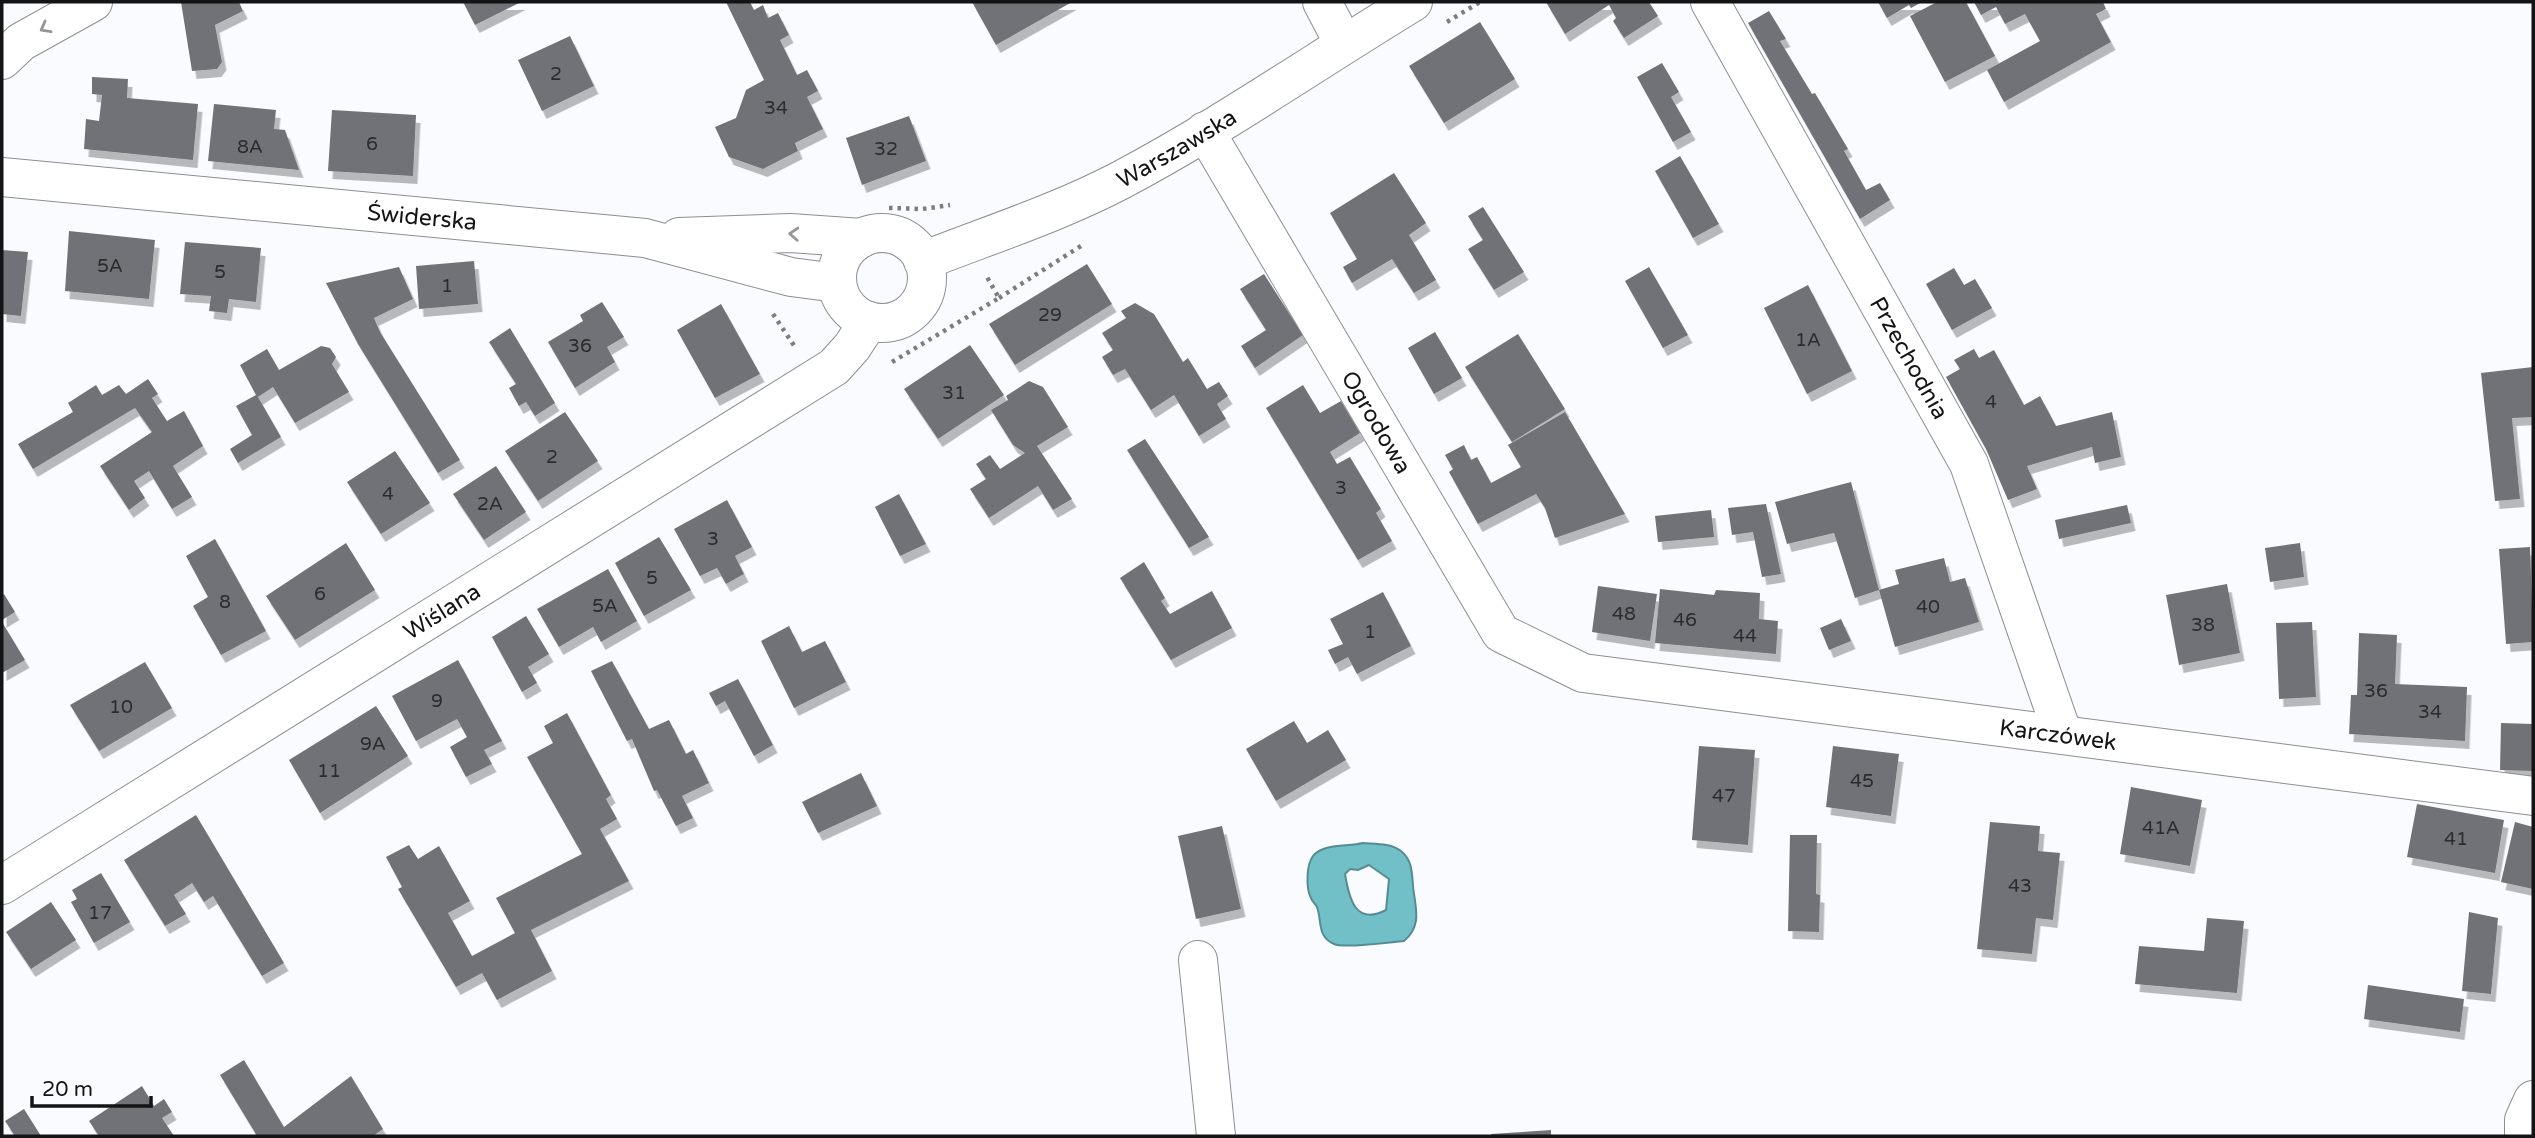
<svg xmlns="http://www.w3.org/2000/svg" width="2535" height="1138" font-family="'Varela Round',sans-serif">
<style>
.water{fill:#71c0c8;stroke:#558c93;stroke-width:2;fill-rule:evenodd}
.building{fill:#707277;filter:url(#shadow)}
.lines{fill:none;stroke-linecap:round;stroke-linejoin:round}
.minor-casing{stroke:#8d8e93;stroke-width:40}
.path{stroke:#7d7d80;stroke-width:4.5;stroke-dasharray:3.5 5;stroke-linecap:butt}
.minor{stroke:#fff;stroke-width:38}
.oneway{stroke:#959596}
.labels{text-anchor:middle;stroke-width:7;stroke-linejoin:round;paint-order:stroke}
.number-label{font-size:19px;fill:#2b2c2e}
.street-label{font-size:23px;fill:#141416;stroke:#fafbff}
</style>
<defs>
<filter id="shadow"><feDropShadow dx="4.5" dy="8" stdDeviation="0" flood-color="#0004"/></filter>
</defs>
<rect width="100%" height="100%" fill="#fafbff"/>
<!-- water -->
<path class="water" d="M1363 843C1375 844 1391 843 1401 851 1412 860 1412 872 1413 886 1415 907 1423 925 1404 941 1390 942 1345 949 1334 944 1317 937 1322 921 1317 907 1316 904 1312 902 1311 898 1306 889 1306 865 1313 856 1323 843 1348 847 1363 843ZM1369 865 1389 879 1386 910C1355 926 1349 898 1345 874L1350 869 1358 870Z"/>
<!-- building -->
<path class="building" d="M181 2H239L243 11 215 25 222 62 217 69 192 71Z
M463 2H521L475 25Z
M726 2H750L754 10 763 5 768 18 778 13 789 35 780 40 797 75 807 70 818 91 807 97 823 129 795 143 798 151 763 169 729 157 715 127 736 118 746 90 764 80Z
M972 2H1072L996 45Z
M1546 2H1649L1658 16 1624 38 1613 21 1616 18 1609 5 1565 34Z
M1878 2H1922L1911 8 1909 5 1887 18Z
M1937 2H1966L1995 56 1945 82 1910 16Z
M1974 2H2103L2106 9 2096 14 2111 42 2004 102 1987 70 2040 41 2025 14 2005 24 1996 7 1981 15Z
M1769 11 1786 39 1780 41 1812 94 1815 93 1848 149 1844 151 1866 190 1880 183 1890 200 1860 219 1748 23Z
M1480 22 1515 79 1444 123 1409 66Z
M570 36 594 86 542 111 518 60Z
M1662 63 1679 92 1671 97 1691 132 1673 142 1637 77Z
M92 77 128 79 127 98 198 104 193 160 84 149 86 119 99 121 102 95 92 94Z
M214 104 276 110 274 129 285 130 299 170 208 161Z
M332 110 416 115 413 176 328 171Z
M909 116 926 161 862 185 846 138Z
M1680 156 1719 224 1693 238 1655 171Z
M1394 173 1426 223 1409 235 1436 280 1414 293 1392 259 1352 283 1343 267 1357 259 1330 213Z
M1483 207 1524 272 1494 290 1468 249 1483 240 1468 216Z
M69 231 155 240 149 299 65 291Z
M185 242 261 248 256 302 229 299 227 313 209 311 211 296 180 294Z
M2 250 28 252 21 316 2 314Z
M474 261 478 304 419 309 416 266Z
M1087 264 1112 304 1015 365 989 324Z
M399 267 413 299 374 318 380 332 460 460 438 473 358 344 326 283Z
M1649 267 1688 335 1663 348 1625 281Z
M1954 268 1964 285 1975 279 1992 308 1952 330 1926 284Z
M1264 274 1303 335 1255 368 1241 346 1266 330 1240 289Z
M1808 285 1852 371 1807 394 1764 308Z
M602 302 624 337 607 347 615 362 575 388 548 342 583 321 580 315Z
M1135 303 1154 314 1183 362 1188 358 1207 389 1219 382 1228 396 1217 404 1226 419 1199 436 1174 395 1151 410 1125 369 1113 375 1102 357 1113 350 1102 333 1126 318 1121 311Z
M721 304 760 374 715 398 677 330Z
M510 328 555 403 535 416 526 402 519 406 509 388 516 384 489 342Z
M1435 332 1462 378 1434 394 1408 348Z
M1518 334 1565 409 1512 442 1465 367Z
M970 345 1004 395 938 439 904 389Z
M321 346 330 348 336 357 332 364 349 392 295 423 273 387 258 397 281 437 238 463 230 449 252 435 236 406 256 395 240 365 267 349 279 370Z
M1974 349 1979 358 1994 350 2024 405 2040 396 2056 426 2112 412 2121 457 2095 463 2092 447 2027 466 2037 489 2008 500 1986 449 1946 377 1960 369 1954 360Z
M2533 367V417L2512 418 2520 499 2495 501 2481 373Z
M148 379 158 394 152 398 167 421 184 411 203 446 173 466 192 497 172 509 149 471 134 481 145 498 129 510 100 466 152 432 135 408 33 469 18 444 73 412 68 403 96 385 102 395 119 385 126 394Z
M1029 381 1043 387 1068 427 1037 446 1072 499 1053 510 1038 486 989 518 970 489 986 479 976 464 990 455 1000 469 1025 453 1013 445 991 410 1008 400 1006 396Z
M1303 385 1320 413 1341 401 1360 433 1330 452 1337 464 1350 457 1381 509 1376 513 1392 541 1358 560 1266 408Z
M565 412 598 461 538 501 505 451Z
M1565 412 1625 514 1555 538 1545 508 1536 494 1478 524 1449 472 1453 469 1445 455 1464 445 1471 460 1477 457 1491 483 1521 467 1508 445Z
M1145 439 1209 537 1189 548 1127 450Z
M395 451 430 503 381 534 347 482Z
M496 466 526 512 484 540 453 494Z
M1851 482 1879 590 1899 584 1895 570 1944 558 1950 582 1965 578 1979 622 1895 647 1879 590 1855 598 1834 533 1787 544 1775 502Z
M899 494 926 544 900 556 875 507Z
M727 500 752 547 735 556 744 574 726 584 717 568 700 576 674 529Z
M1766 504 1781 574 1762 577 1753 532 1732 535 1728 508Z
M2127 505 2131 523 2059 539 2055 520Z
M1711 510 1714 537 1658 542 1655 516Z
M659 537 691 590 644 616 615 563Z
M215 539 266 631 221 655 193 606 208 597 186 556Z
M346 543 375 590 295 640 266 596Z
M2300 543 2304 577 2270 582 2265 548Z
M2530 547 2533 642 2506 644 2499 549Z
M1144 562 1165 598 1161 601 1170 614 1212 591 1232 628 1171 660 1120 578Z
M608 569 637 621 601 642 593 627 559 647 537 609Z
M2227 584 2240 653 2179 665 2166 595Z
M1598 586 1657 594 1650 641 1592 632Z
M1660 589 1714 595 1716 590 1760 593 1759 619 1778 621 1776 654 1655 643Z
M1383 592 1411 646 1357 674 1348 657 1335 664 1328 650 1343 644 1330 619Z
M4 594 15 612 2 620V596Z
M526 616 549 654 528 667 537 683 522 692 492 637Z
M1841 619 1851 641 1829 650 1820 628Z
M2 622 25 660 2 673Z
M2312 622 2316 697 2279 699 2276 623Z
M789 626 802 652 825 641 846 682 794 708 761 641Z
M2359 633 2397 635 2395 684 2467 687 2465 741 2349 734 2351 695H2357Z
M458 660 502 741 484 750 492 764 466 777 450 747 467 737 457 719 416 741 392 696Z
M612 661 649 729 669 720 686 754 693 750 709 783 682 796 693 818 676 826 657 790 654 791 632 739 627 741 591 671Z
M145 662 172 708 99 751 70 705Z
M738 679 773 745 754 756 725 701 716 706 709 693Z
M376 706 408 756 320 813 289 760Z
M567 713 611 795 606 799 617 819 600 829 629 881 531 930 552 971 497 1000 482 973 456 987 398 889 402 887 386 857 409 845 418 859 439 846 470 901 448 913 472 956 515 933 496 898 582 854 527 757 553 743 544 726Z
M1294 721 1307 743 1328 730 1346 760 1276 801 1246 749Z
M2501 723 2533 724V771L2500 770Z
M1699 746 1755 750 1748 845 1692 840Z
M1833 746 1899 754 1891 816 1826 807Z
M861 773 877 806 818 833 802 802Z
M2131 787 2202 800 2190 866 2120 854Z
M2417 804 2504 820 2495 873 2407 857Z
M196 815 284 963 262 976 213 896 204 902 192 883 174 895 186 914 165 926 124 860Z
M1990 822 2040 826 2038 851 2060 853 2053 920 2036 918 2032 954 1977 949Z
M2515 822 2533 827V889L2501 882Z
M1222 826 1241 909 1196 919 1178 836Z
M1790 835H1817L1816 894 1820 895 1819 932 1788 931Z
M101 873 130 922 94 943 71 902 77 899 72 890Z
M51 902 76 940 31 969 6 932Z
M2469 912 2498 918 2491 994 2462 991Z
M2207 918 2244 921 2237 993 2135 984 2139 946 2204 951Z
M2368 985 2464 999 2460 1032 2364 1019Z
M244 1060 284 1127 351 1076 383 1129 373 1136H257L220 1075Z
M142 1086 154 1106 164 1099 172 1112 162 1118 174 1136H99L89 1121Z
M24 1109 41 1136H15L5 1121Z
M1551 1130V1136H1491V1134Z"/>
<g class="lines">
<defs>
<g id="minor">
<path d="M1322 2 1344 44"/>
<path id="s1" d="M1710 2 1969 464 2063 735"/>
<path d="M2 60 21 42 93 2"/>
<path id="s2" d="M1205 131 1501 633 1583 673 2533 796"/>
<path id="s3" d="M2 177 645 238 791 277 837 283"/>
<circle cx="882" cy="278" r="45"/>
<path d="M679 237 790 233 862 238"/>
<path id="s4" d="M923 261C989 235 1058 213 1121 180 1221 127 1316 61 1413 2"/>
<path id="s5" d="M2 885 834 367 852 347 869 321"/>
<path d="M1198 960 1216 1136"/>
<path d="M2524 1136V1120L2533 1100"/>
</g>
</defs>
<!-- minor casing -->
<use href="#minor" class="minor-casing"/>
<!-- path -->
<path class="path" d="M1447 22 1480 2
M889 208 922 209 950 205
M999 298 1084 244
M773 314 795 347
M892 362 999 298 987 277"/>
<!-- minor -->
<use href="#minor" class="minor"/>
</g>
<!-- one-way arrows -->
<defs><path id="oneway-chevron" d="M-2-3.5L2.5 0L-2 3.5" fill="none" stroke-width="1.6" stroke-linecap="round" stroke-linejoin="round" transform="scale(1.75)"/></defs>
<g class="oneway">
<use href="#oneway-chevron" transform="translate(45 28) rotate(151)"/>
<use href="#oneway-chevron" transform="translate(794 234) rotate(-177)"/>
</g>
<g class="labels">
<!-- number labels -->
<g class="number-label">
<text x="556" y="80">2</text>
<text x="776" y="114">34</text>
<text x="372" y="150">6</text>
<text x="250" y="153">8A</text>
<text x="886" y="155">32</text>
<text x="110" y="272">5A</text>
<text x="220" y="278">5</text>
<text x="447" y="292">1</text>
<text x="1050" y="321">29</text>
<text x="1808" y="346">1A</text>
<text x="580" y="352">36</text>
<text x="954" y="399">31</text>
<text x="1991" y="408">4</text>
<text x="552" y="463">2</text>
<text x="1341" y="494">3</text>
<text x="388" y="500">4</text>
<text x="490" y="510">2A</text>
<text x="713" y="545">3</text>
<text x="652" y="584">5</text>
<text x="320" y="600">6</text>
<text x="225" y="608">8</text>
<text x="605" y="612">5A</text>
<text x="1928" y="613">40</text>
<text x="1624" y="620">48</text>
<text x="1685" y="626">46</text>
<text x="2203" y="631">38</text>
<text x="1370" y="638">1</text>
<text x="1745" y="642">44</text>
<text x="2376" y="697">36</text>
<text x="437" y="707">9</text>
<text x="121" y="713">10</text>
<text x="2430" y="718">34</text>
<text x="373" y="750">9A</text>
<text x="329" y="777">11</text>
<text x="1862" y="787">45</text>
<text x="1724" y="802">47</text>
<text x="2161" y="834">41A</text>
<text x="2456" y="845">41</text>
<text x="2020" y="892">43</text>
<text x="100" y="919">17</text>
</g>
<!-- street labels -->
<g class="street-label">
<text dy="8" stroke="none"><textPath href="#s4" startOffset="278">Warszawska</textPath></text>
<text dy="8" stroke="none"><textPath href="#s3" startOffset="422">Świderska</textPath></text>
<text dy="8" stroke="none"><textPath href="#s1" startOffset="408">Przechodnia</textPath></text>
<text dy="8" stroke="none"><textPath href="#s2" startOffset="338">Ogrodowa</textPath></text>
<text dy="8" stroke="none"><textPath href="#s5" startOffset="518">Wiślana</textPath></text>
<text dy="8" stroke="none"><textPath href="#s2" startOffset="1153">Karczówek</textPath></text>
</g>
</g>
<!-- border -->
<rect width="2535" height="1138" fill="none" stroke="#141416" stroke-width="7"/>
<!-- scale -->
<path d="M32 1096v10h119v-10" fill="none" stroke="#141416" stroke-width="3.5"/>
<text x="42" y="1096" font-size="21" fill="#141416" stroke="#fafbff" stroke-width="5" paint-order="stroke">20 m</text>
</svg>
